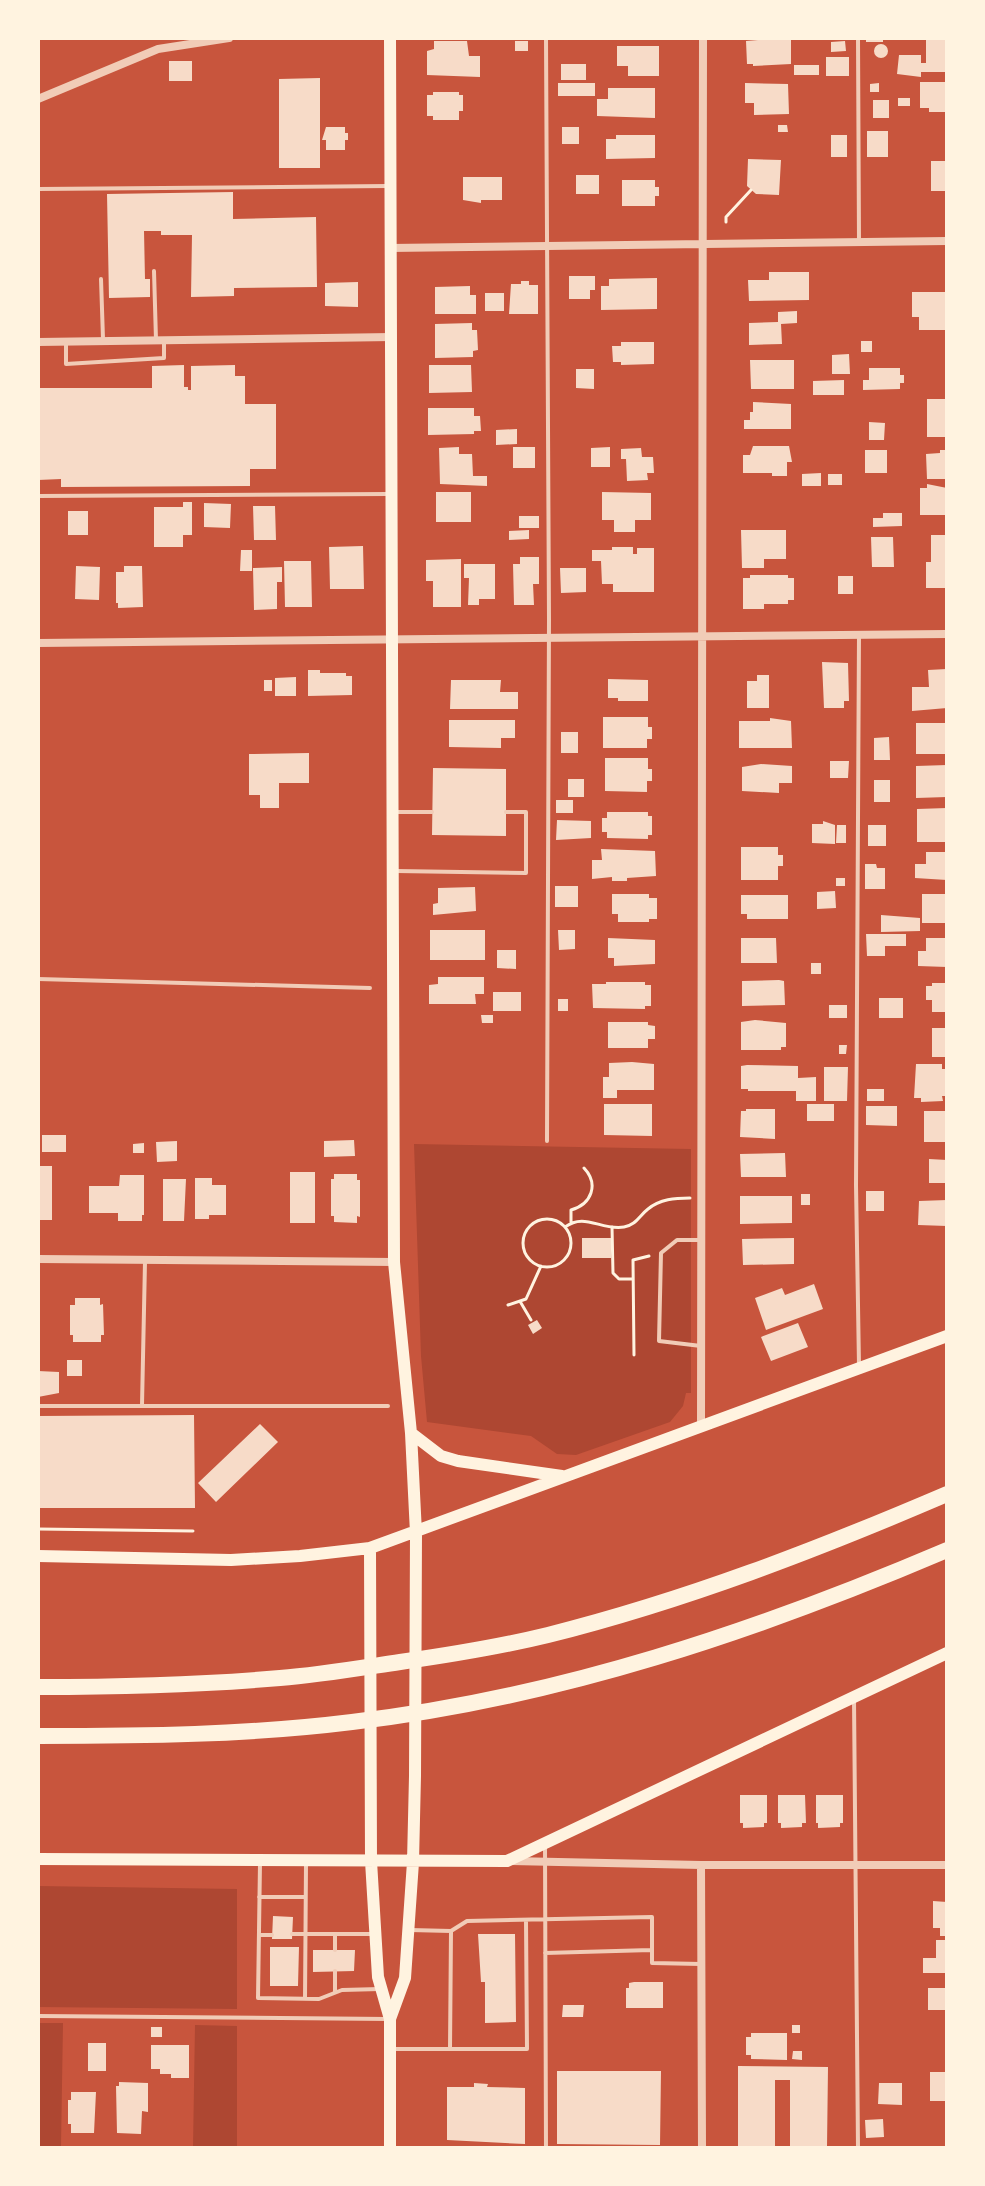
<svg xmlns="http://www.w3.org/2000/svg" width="985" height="2186" font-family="'DejaVu Sans',sans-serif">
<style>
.green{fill:#ae4732}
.building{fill:#f7dbc8}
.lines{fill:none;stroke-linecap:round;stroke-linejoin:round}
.path{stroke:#fff3e0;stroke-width:3}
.service{stroke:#f1ccb7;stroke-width:4}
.minor{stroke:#f1ccb7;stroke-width:8}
.secondary{stroke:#fff3e0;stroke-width:12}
.motorway{stroke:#fff3e0;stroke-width:16}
</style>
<rect width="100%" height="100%" fill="#c8553d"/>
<!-- green -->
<path class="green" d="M414 1144 691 1149V1393H686L683 1406 670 1422 576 1455 557 1454 531 1436 427 1422 421 1356Z
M38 1886 237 1889V2009L38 2007Z
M38 2023H63L61 2146H38Z
M195 2025 237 2026V2147L193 2148Z"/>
<!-- building -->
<path class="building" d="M784 38 791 39V64L753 66V64H747L746 41Z
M866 38H883V42H866Z
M926 39H947V72H921V77L897 74 899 55H921V63H926Z
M434 41H467L469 56H480V77L427 75V51L434 49Z
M515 41H528V51H515Z
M845 41 846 51 831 52V42Z
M874 51a7 7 0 1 1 14 0a7 7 0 1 1-14 0Z
M617 46H659V76H628V66H617Z
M826 57H849V76H826Z
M169 61H192V81H169Z
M561 64H586V80H561Z
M794 65H819V75H794Z
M320 78V168H279V79Z
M920 82H947V112H929V108H920Z
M558 83H595V96H558Z
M745 83 788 84 789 114 754 115V103H745Z
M879 83V92H870V84Z
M608 88H655V118L597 116V99H608Z
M433 92H459V95H463V111H459V120H433V116H427V95H433Z
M898 98H910V106H898Z
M873 100H889V118H873Z
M778 125H787L788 132H778Z
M326 127H345V133H348V140H345V150H326V140H322Z
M562 127H579V144H562Z
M867 131H888V157H867Z
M616 135H655V158L606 159V139H616Z
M831 135H847V157H831Z
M748 159 781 160 779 195 756 194 747 186Z
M931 161H947V191H931Z
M576 175H599V194H576Z
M463 177H502V200H481V203L463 200Z
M622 180H655V187H659V196H655V206H622Z
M233 192V219L316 217 317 287 234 288V296L191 297 192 235H161V231H144L145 279H150V297L109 298 107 194Z
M769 272H809V300L749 301 748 280H769Z
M569 276H595V290H590V299H569Z
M657 278V309L601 310V286H609V279Z
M521 281H529V285H538V314H509L511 284H521Z
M358 282V307L325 306V283Z
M470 286V295H476V314H435V287Z
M912 292H947V330H919V317H912Z
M485 293H504V311H485Z
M797 311V323L781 324 782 344 749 345V323L778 322V312Z
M472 323V330H477L478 350 473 351V357L435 358V324Z
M861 341H872V352H861Z
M621 342H654V364L621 365V362H613L612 346H621Z
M849 354 850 374H832V355Z
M750 360H794V389H751Z
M184 365V387H188V390H191V366L235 365V376H245V404H276V469H250V486L61 487V479L38 480 39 388H152V366Z
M429 365H471L472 392 429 393Z
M869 368H900V375H904V383H900V389L863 390V380H869Z
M576 369H594V389L576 388Z
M844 380V395H813V381Z
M927 399H947V437H927Z
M753 402 791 404V429H744V420H750V412H753Z
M428 408H474V416H480L481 431H474V434L428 435Z
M869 422 885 423 884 440H869Z
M517 429V444L496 445V430Z
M753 446H789L792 462H787V476H772V473H743V455H750Z
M459 447V454H472L473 476H487V486L440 484 439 448Z
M513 447H535V468H513Z
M610 447V467H591V448Z
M641 448 642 457H653L654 473H647L648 480 627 481 626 459H621V449Z
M865 450H887V473H865Z
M940 450H947V479H927L926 454 940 453Z
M821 473V486H802V474Z
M828 474H842V485H828Z
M927 484 947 488V515H920V488H927Z
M436 492H471V522H436Z
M602 492 651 493V520H635V532H614V520H602Z
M183 502H192V535H183V547H154V507H183Z
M204 503 231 504 230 528 204 527Z
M253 506H275L276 540H254Z
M68 511H88V535H68Z
M883 513H902V526L873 527V518H883Z
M519 516H539V528H519Z
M529 530V539L509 540V531Z
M741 530H786V559H764V568H742Z
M931 535H947V588H926V562H931Z
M871 537H893L894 567H872Z
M363 546 364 589H330L329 547Z
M612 547H633V554H637V548H654V592H613V584H602L601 561H592V550H612Z
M241 550H252V571H240Z
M520 557H539V584H533L534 605H514L513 564H520Z
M461 559V607H433V581H426V560Z
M284 561H311L312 607H285Z
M464 564H495V599H479V605H468L469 578H464Z
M76 566 100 567 99 600 75 599Z
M124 566H142L143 607 118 608V603H116V572H124Z
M282 567V582H277V609L254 610 253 568Z
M560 568H586V592L561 593Z
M750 575H788V578H794V600H788V604H764V609H743V578H750Z
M838 576H853V594H838Z
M822 662 848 663 849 701H844V708H824Z
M947 669V708L912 711V687H929L928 670Z
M308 670H320V673H346V676H352V695L308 696Z
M757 675H769V708H747V681H757Z
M296 677V696H275V678Z
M608 679 648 680V701H618V698H608Z
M264 680H272V691H264Z
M451 680H501L500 692H518V709H450Z
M603 717H648V727H652V739H647V748H603Z
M770 718 791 721 792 748H739V721H770Z
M449 720H515V738H501V748L449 747Z
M916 723H947V754H916Z
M561 732H578V753H561Z
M889 737 890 760H874V738Z
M309 753V783H279V808H260V795H249V754Z
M605 758H648V769H652V781H647V792L605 791Z
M830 761H849L848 778H830Z
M761 764 792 766V783H779V793L742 791V767Z
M947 765V797L916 798V766Z
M433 768 506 769V836L432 835Z
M568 779H584V797H568Z
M874 780H890V802H874Z
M556 800H573V813H556Z
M947 808V842H917V809Z
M607 812H648V816H652V835H648V839L607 838V832H602V818H607Z
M557 820 591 821V838L556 840Z
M823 821 835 825V844L812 843V824H823Z
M837 825H846V843H836Z
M868 825H886V846H868Z
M741 847H778V855H783V866H778V880H741Z
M601 849 655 851 656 876 627 878V881H612V877L592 879V860H602Z
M926 852H947V880L915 878V864H926Z
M865 864H876L877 868H885V889H865Z
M836 878H845V886H836Z
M555 886H578V907H555Z
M475 887 476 911 433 915V904L438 903V888Z
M835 891 836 908 817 909V892Z
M612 894H649V898H657V919H649V922H618V914H612Z
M922 894H947V923H922Z
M741 895H788V919H747V914H741Z
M881 915 920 918V931L881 932Z
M430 930H485V960H430Z
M558 930H575V949L559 950Z
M866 934H906V946H885V956H867Z
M608 938 655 940V964L614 966V958H608Z
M741 938H776L777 963H741Z
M926 938H947V967L918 966V951H926Z
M497 950H516V969L497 968Z
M811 963H821V974H811Z
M438 977H484V994H475L476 1004H429V985L438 984Z
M779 980 784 981 785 1005 742 1006V981Z
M606 982H645V985H651V1006H645V1009L593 1008 592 984H606Z
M932 983H947V1012H932V1000H926V986H932Z
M493 992H521V1011H493Z
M879 998H903V1018H879Z
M558 999H568V1011H558Z
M829 1005H847V1018H829Z
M481 1015H493V1023H482Z
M755 1020 786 1023V1047H781V1050H741V1022Z
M608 1022H648V1025L655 1026V1039H648V1048H608Z
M932 1028H947V1057H932Z
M839 1045H847L846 1054H839Z
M632 1062 654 1064V1090H617V1098H603V1077H609V1063Z
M916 1064H942V1069H947V1096H942L943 1101 921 1102V1098H914Z
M747 1065 798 1066V1078L816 1077V1101H796V1091H748V1089H741V1066Z
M824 1067H848L847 1101H824Z
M867 1089H884V1101H867Z
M604 1104H652V1136L604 1135Z
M807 1104H834V1121H807Z
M866 1106H897V1126L866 1125Z
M746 1109H775V1139L740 1137 741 1111H746Z
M924 1111H947V1142H924Z
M42 1135H66V1152H42Z
M354 1140 355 1156 324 1157V1141Z
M177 1141V1161L157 1162 156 1142Z
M144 1143V1153H133V1144Z
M785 1153 786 1177H741L740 1154Z
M929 1159 947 1160V1183H929Z
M38 1166H52V1220H38Z
M290 1172H315V1223H290Z
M334 1174H357V1180H360V1217L357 1216V1223L334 1222V1216H331V1179H334Z
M120 1175H144V1215H142V1221H118V1213H89V1186H119Z
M195 1178H212V1185H226V1215H209V1219H195Z
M163 1179H186L184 1221H163Z
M866 1191H884V1211H866Z
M801 1194H810V1205H801Z
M740 1196H792V1223L740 1224Z
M947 1200V1226L918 1225 919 1201Z
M582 1238H612L611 1258H582Z
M794 1238V1264L743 1265 742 1239Z
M814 1284 823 1309 766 1330 755 1298 782 1288 785 1295Z
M75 1298H100V1305L103 1304 104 1335H101V1342H73V1335H70V1305H75Z
M537 1320 542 1328 533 1334 528 1325Z
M798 1323 808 1347 771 1361 761 1337Z
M67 1360H82V1376H67Z
M38 1371 59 1372V1393L38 1397Z
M194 1415 195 1508H38V1416Z
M260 1424 278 1442 216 1502 198 1483Z
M740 1795H767V1823H764V1827L743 1828V1823H740Z
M778 1795H805L806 1823H802V1827L781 1828V1823H778Z
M816 1795H843V1823H840V1827L818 1828V1823H816Z
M933 1901 947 1902V1936H940V1928H933Z
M273 1916 293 1917 292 1939H272Z
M478 1934H515L516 2022 485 2023V1982H481Z
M936 1940H947V1973H923V1958H936Z
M270 1947H299L298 1986H270Z
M313 1950H355L354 1971 313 1972Z
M634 1982H663V2008H626V1988H629V1983Z
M928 1988H947V2010H928Z
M563 2005H584L583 2017H562Z
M792 2025H800V2033H792Z
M151 2027H162V2037H151Z
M751 2033H787V2060L751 2059V2055H746V2037H751Z
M88 2043H106V2071H88Z
M151 2045H189V2078H171V2074H160V2069H151Z
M793 2051H802V2060L792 2059Z
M738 2066 828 2067 827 2147H790V2080H775V2147H738Z
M557 2071H661L660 2145 557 2144Z
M930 2072H947V2101H930Z
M119 2082 148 2083V2112L142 2111 141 2134 117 2133 116 2086H119Z
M474 2083 488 2084 487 2087 525 2088V2144L447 2140V2087H474Z
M879 2083H902V2105L878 2104Z
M71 2092H96L94 2133H71V2124H68V2100H71Z
M883 2119 884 2137 866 2138 865 2120Z"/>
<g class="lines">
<!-- path -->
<path class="path" d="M726 222V217L751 190
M523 1243a24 24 0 1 1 48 0a24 24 0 1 1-48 0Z
M571 1222V1210C592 1204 599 1184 584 1168
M565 1227C585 1212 601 1231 624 1227 636 1225 639 1216 648 1209 660 1199 675 1198 690 1198
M612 1227 613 1273 619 1279H632
M521 1303 531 1320
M508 1305 526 1299 541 1266
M634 1355 633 1260 649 1256
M38 1529 193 1531"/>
<!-- service -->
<path class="service" d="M546 38 549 620 547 1141
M858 38 859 242
M38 189 388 186
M154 271 156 340
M101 279 103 339
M66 342V364L164 358V341
M38 496 388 494
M395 812H432
M396 871 526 873V812H506
M38 979 370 988
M699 1240H677L661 1253 659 1341 701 1346
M859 1365 856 1185 859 635
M142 1405 145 1262
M38 1406H388
M854 1699 858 2148
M545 1846 546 2148
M260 1863 258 1998 319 1999 342 1990 380 1989
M259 1897H305
M410 1930 451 1931
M292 1934H373
M335 1934V1950
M259 1935H272
M545 1953 651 1950
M335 1971V1992
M305 1999 306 1864
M38 2016 388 2019
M392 2049H527L526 1920
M450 2049 451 1931 467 1921 652 1917V1963L701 1964"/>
<!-- minor -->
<path class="minor" d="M38 99 158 49 229 38
M390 248 947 241
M38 342 392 337
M38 643 947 634
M38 1259 394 1262
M701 1427 703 38
M511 1861 701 1865H947
M701 1865 702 2148"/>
<!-- secondary -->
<path class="secondary" d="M390 38 394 1262 411 1433 416 1533 415 1776 413 1862 405 1978 390 2019
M411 1433 441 1456 458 1461 562 1476
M370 1548 371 1861 378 1977 390 2019V2148
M38 1556 231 1560 300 1556 370 1548 947 1336
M38 1859 507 1861 947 1653"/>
<!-- motorway -->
<path class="motorway" d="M38 1687C119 1687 199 1685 280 1678 320 1675 360 1668 400 1662 449 1655 499 1647 548 1635 687 1600 816 1550 947 1494
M38 1736C142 1736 248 1735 352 1722 558 1698 757 1631 947 1550"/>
</g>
<!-- border -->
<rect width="985" height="2186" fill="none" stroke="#fff3e0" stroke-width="80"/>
</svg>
